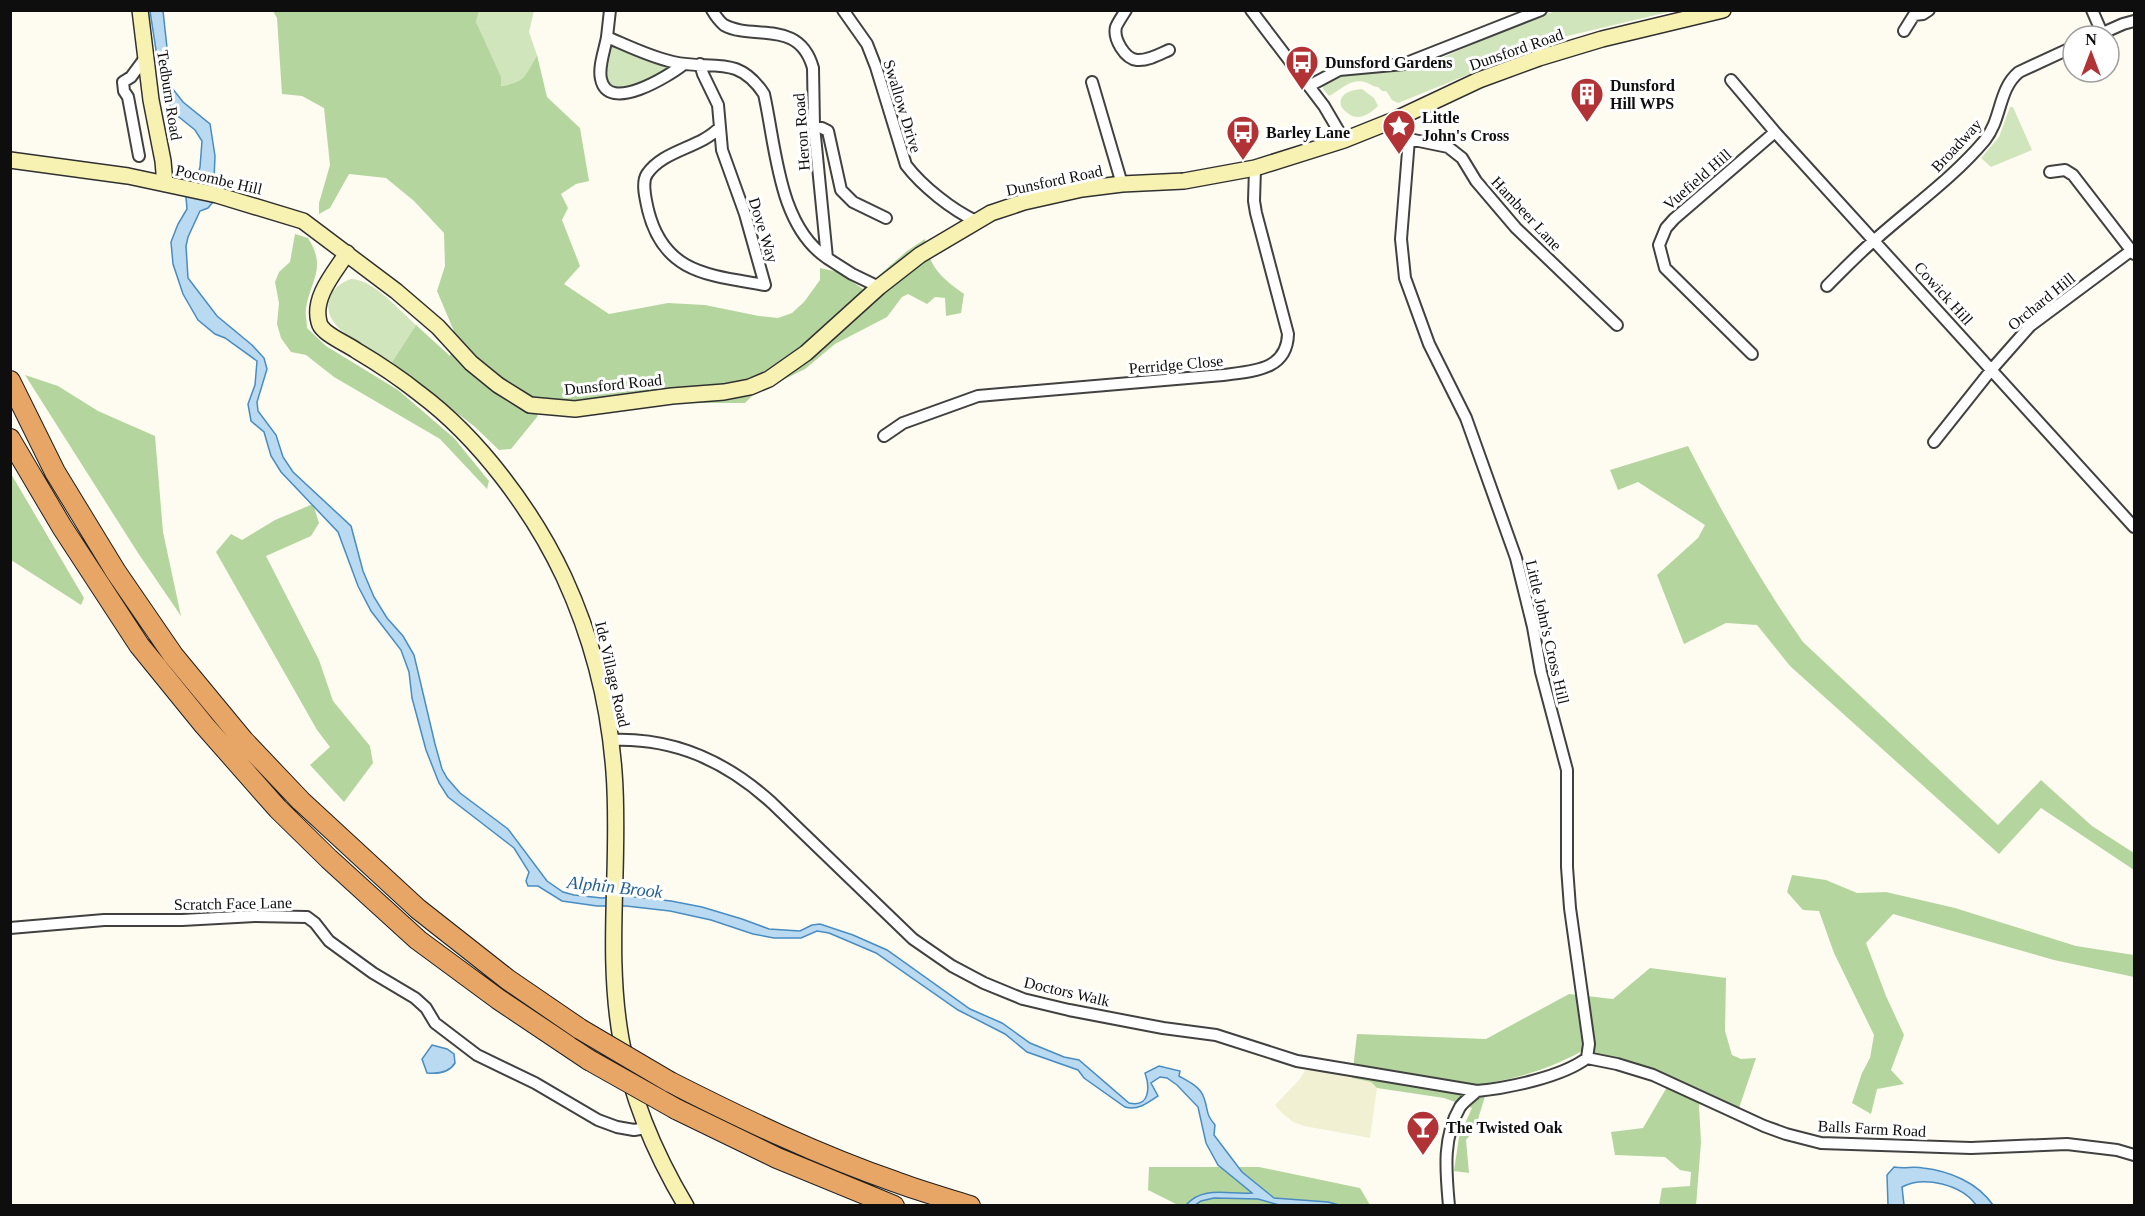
<svg xmlns="http://www.w3.org/2000/svg" width="2145" height="1216" font-family="'Times New Roman',serif">
<style>
.farmland{fill:#f2f0d3}
.green{fill:#d1e5bd}
.forest{fill:#b5d59e}
.water{fill:#badaf1;stroke:#488cc1;stroke-width:1.5}
.lines{fill:none;stroke-linecap:round;stroke-linejoin:round}
.street-casing{stroke:#414141;stroke-width:14}
.secondary-casing{stroke:#303030;stroke-width:18}
.highway-casing{stroke:#1f1f1f;stroke-width:22}
.street{stroke:#fff;stroke-width:10}
.secondary{stroke:#f7f2b2;stroke-width:15}
.highway{stroke:#e7a566;stroke-width:20}
.highway-bridge-casing{stroke:#1f1f1f;stroke-width:22;stroke-linecap:butt}
.highway-bridge{stroke:#e7a566;stroke-width:20}
.labels{text-anchor:middle;stroke-width:6;stroke-linejoin:round;paint-order:stroke}
.street-label{font-size:16px;fill:#0e0e0e;stroke:#fff}
.poi-label{font-size:16px;font-weight:bold;fill:#0e0e0e;stroke:#fff;text-anchor:start}
.water-label{font-size:18px;font-style:italic;fill:#235f95;stroke:#fff}
</style>
<rect width="100%" height="100%" fill="#fefcf1"/>
<!-- farmland -->
<path class="farmland" d="M1307 1067 1341 1073 1352 1078 1371 1082 1377 1088 1370 1138 1304 1126 1293 1122 1281 1112 1275 1105 1300 1079Z"/>
<!-- green -->
<path class="green" d="M479 11H534L529 32 537 55C525 76 526 83 500 86L476 22Z
M1557 11H1673L1559 38 1398 103 1392 100 1386 91H1382L1378 87C1373 87 1371 84 1365 82 1350 78 1341 90 1329 96L1323 89V83L1346 72 1371 74 1430 63 1535 17Z
M613 44 668 65 671 68 629 89 612 88C600 75 606 61 609 46Z
M1362 89 1374 98 1378 106C1365 119 1352 122 1341 106 1338 93 1352 90 1362 89Z
M2010 107H2013L2032 150 1991 167 1981 158 1999 137Z
M351 279C373 279 400 311 416 325L392 362C373 351 321 329 329 301 332 289 340 283 351 279Z"/>
<!-- forest -->
<path class="forest" d="M273 11H479L476 22 501 77V86C526 82 525 76 537 55L547 97 580 128 589 181 576 184 561 194 568 208 562 220 580 266 564 284 609 314 668 303 705 305 759 316 778 318 792 313 804 302 820 280V268L838 272 863 289 907 251 925 239C929 267 941 278 964 294L961 313 946 316 945 298 935 297 927 304 908 294 902 297 887 317 835 344 805 369 753 395 745 403H681L634 394 564 403 542 400 537 417 511 449 499 450 475 427 392 362 416 325 450 356 456 336 437 291 445 266 444 233 414 201 386 178 349 174 330 208 319 214V203L330 165 324 108 302 96 282 94 277 18Z
M295 234 308 238C327 268 311 279 306 308 305 314 307 322 307 328L326 346 398 390 454 438 489 481 487 489 440 439 334 377 306 355 291 352 281 338 277 324 279 303 275 282 279 272 290 262Z
M25 375 58 386 98 411 155 436 163 532 181 616 138 553Z
M1688 446C1723 514 1759 580 1803 642L1998 825 2041 780 2092 826 2134 853V870L2041 808 1999 854 1790 666 1757 625 1726 623 1684 644 1657 575 1698 538 1705 525 1638 482 1618 490 1610 470Z
M10 472 84 598 81 605 11 560Z
M313 504 319 523 311 536 266 556 319 660 333 701 370 746 373 763 344 802 310 765 330 747 317 730 216 552 231 534 242 540 275 520Z
M1792 875 1826 880 1857 893 1886 892 1955 908 2076 946 2134 955V977L2054 960 1893 914 1866 943 1886 996 1904 1035 1891 1070 1904 1084 1877 1089 1871 1114 1852 1103 1862 1073 1870 1058 1874 1035 1834 953 1819 911 1803 910 1787 892Z
M1650 968 1726 978 1725 1031 1732 1055 1741 1059 1756 1058 1739 1108 1710 1095 1699 1105 1701 1142 1696 1206 1659 1205 1662 1188 1690 1186 1691 1172 1680 1170 1665 1157 1615 1155 1611 1132 1643 1128 1667 1087 1669 1076 1617 1058 1582 1051C1549 1069 1525 1076 1489 1083L1475 1129 1466 1140 1469 1173 1454 1171 1459 1137 1472 1108 1444 1098 1377 1088 1371 1082 1352 1078 1357 1034 1486 1039 1569 994 1613 999Z
M1149 1167H1259L1360 1188 1370 1205H1178L1148 1190Z"/>
<!-- water -->
<path class="water" d="M150 11H163L168 57 166 68 172 88 183 102 210 124 215 156 213 202 208 208 200 211 188 237 186 246 188 278 217 316 252 345 264 358 267 369 257 402 258 411 276 435 283 457 293 472 351 526 363 571 374 597 387 618 403 636 414 655 435 744 442 769 447 778 460 793 508 829 547 881 563 892 574 895 602 898 626 896 671 901 702 907 742 919 769 929 800 931 812 925 820 924 853 935 887 950 970 1009 1002 1023 1030 1043 1064 1057 1079 1060 1129 1103C1150 1108 1150 1087 1145 1073L1159 1066 1180 1071 1179 1076C1188 1081 1201 1087 1204 1098 1209 1112 1205 1113 1215 1125L1214 1135 1242 1172 1274 1198 1328 1202 1339 1205H1279L1258 1199 1214 1198 1201 1201 1195 1205H1186C1203 1185 1229 1195 1252 1193L1218 1165 1206 1143 1198 1107 1177 1085 1167 1078 1160 1077 1151 1083 1158 1096C1148 1103 1137 1111 1125 1107L1084 1078 1078 1070 1027 1052 1005 1034 958 1010 876 953 829 933 817 931 801 938H774L753 934 711 920 670 911 626 906H597L562 901 538 886H528L526 881 529 872 514 848 448 797 439 783 426 750 412 698 409 672 401 650 371 611 358 586 338 532 281 472 271 456 264 432 251 421 248 404 255 385 257 361 225 338 215 334 198 320 183 294 173 264 171 242 178 224 187 209 186 197 192 181 198 174 200 167 202 141 195 130 174 113 162 89Z
M432 1045 447 1049 454 1054 455 1063C449 1073 438 1074 427 1073L422 1059Z
M1894 1167C1905 1169 1913 1166 1923 1168 1949 1171 1977 1182 1993 1205H1976C1962 1185 1924 1175 1902 1187L1904 1205H1888L1887 1175Z"/>
<g class="lines">
<defs>
<path id="street" d="M610 10 607 37C628 46 650 57 673 62 711 71 737 53 764 94 776 147 778 225 827 258
M712 10C715 15 719 21 724 25 753 41 799 18 813 68L814 126 827 258 852 274 879 287
M843 10 867 44 876 67 906 165C922 186 952 210 976 221
M1126 10C1123 15 1118 22 1116 27 1113 39 1125 59 1137 60 1148 61 1160 54 1169 50
M1251 10 1324 106 1344 140
M2092 10 2102 33
M1904 31 1914 15 1923 14 1929 10
M2096 36 2123 24 2134 21
M607 37C605 49 598 67 601 79 608 114 669 76 684 64
M700 64 703 74 718 105 722 150 745 214 765 285C709 275 664 274 648 210 646 200 641 183 647 174 663 150 700 148 719 128
M1731 80 1775 132 2134 527
M1092 82 1122 184
M1309 86 1339 70 1404 64 1541 10
M814 126 822 128 828 131 841 190 853 202 886 218
M1409 139 1448 147 1462 158 1476 181 1516 228 1617 325
M139 156 128 97 124 91 123 82 131 77 145 58
M2050 172 2065 170 2073 175 2134 254
M1827 286C1843 270 1859 253 1877 238 1913 206 1954 177 1985 140 2002 119 1998 89 2019 72L2073 47
M1752 354 1665 268 1659 245 1666 228 1674 219 1775 132
M884 436 903 423 978 396 1223 375C1252 371 1287 371 1288 334L1256 213 1254 201 1255 168
M1934 442 1992 369 2030 326 2132 250
M610 740C674 737 726 761 772 803L913 939 952 966 984 983 1023 999 1069 1010 1163 1028 1216 1035 1297 1061 1477 1091C1508 1088 1562 1077 1587 1058L1589 1044 1570 908 1567 867V770L1541 672 1533 627 1516 558 1466 418 1429 344 1405 278 1401 239 1409 139 1407 128 1400 117
M10 928 104 920H182L255 916 307 917 315 923 329 941 373 973 415 998 426 1008 435 1023 477 1055 535 1083 598 1120 617 1127 634 1130 646 1128
M1587 1058 1617 1064 1653 1075 1764 1126 1786 1134 1821 1143 1971 1148 2067 1144 2117 1150 2134 1155
M1449 1206C1446 1172 1442 1138 1460 1107 1464 1101 1472 1096 1477 1091"/>
<path id="secondary" d="M140 10 151 100 163 161 165 184
M10 160 128 176 217 195 303 221 396 291 438 327 471 363 498 385 530 405 575 409 672 396 724 392 750 387 769 379 806 353 879 287 920 255 991 213 1024 202 1082 189 1122 184 1184 181 1255 168 1344 140 1394 120 1479 80 1539 58 1602 39 1723 10
M347 253C335 272 312 297 319 322 320 326 321 327 325 331 334 339 347 344 357 351 379 364 400 378 420 394 479 438 533 511 564 577 592 638 609 704 614 772 621 860 605 950 621 1039 631 1098 655 1154 686 1206"/>
<path id="highway" d="M10 381 55 472 116 572 173 655 244 741 301 801 418 909 507 979 580 1029
M10 439 62 527 139 645 204 725 278 809 329 859 418 940 498 999 589 1060
M670 1082C743 1119 818 1155 896 1182 920 1191 945 1198 970 1206
M676 1109 777 1158 894 1206"/>
</defs>
<!-- street casing -->
<use href="#street" class="street-casing"/>
<!-- secondary casing -->
<use href="#secondary" class="secondary-casing"/>
<!-- highway casing -->
<use href="#highway" class="highway-casing"/>
<!-- street -->
<use href="#street" class="street"/>
<!-- secondary -->
<use href="#secondary" class="secondary"/>
<!-- highway -->
<use href="#highway" class="highway"/>
<defs>
<path id="highway-bridge" d="M580 1029 670 1082
M589 1060 676 1109"/>
</defs>
<!-- highway-bridge casing -->
<use href="#highway-bridge" class="highway-bridge-casing"/>
<!-- highway-bridge -->
<use href="#highway-bridge" class="highway-bridge"/>
</g>
<!-- icons -->
<defs>
<symbol id="bus-pin" viewBox="-11 -11 22 30"><path d="M0 17L-7.5 6A9.5 9.5 0 1 1 7.5 6Z" fill="#b23335" stroke="#fff"/><path d="M-5-6H5V4H4V6H2V4H-2V6H-4V4H-5ZM-3.5-4V0h7V-4ZM-3.5 1.2v1.5H-2V1.2ZM2 1.2v1.5H3.5V1.2Z" fill="#fff"/></symbol>
<symbol id="building-pin" viewBox="-11 -11 22 30"><path d="M0 17L-7.5 6A9.5 9.5 0 1 1 7.5 6Z" fill="#b23335" stroke="#fff"/><path d="M-4-6H4V6H1V3H-1V6H-4ZM-2.5-4.3h1.7v1.8h-1.7ZM.8-4.3h1.7v1.8H.8ZM-2.5-1h1.7V.8h-1.7ZM.8-1h1.7V.8H.8Z" fill="#fff"/></symbol>
<symbol id="sight-pin" viewBox="-11 -11 22 30"><path d="M0 17L-7.5 6A9.5 9.5 0 1 1 7.5 6Z" fill="#b23335" stroke="#fff"/><path d="M0-6L1.8-2.2L6-1.7L2.9 1.2L3.7 5.4L0 3.3L-3.7 5.4L-2.9 1.2L-6-1.7L-1.8-2.2Z" fill="#fff"/></symbol>
<symbol id="bar-pin" viewBox="-11 -11 22 30"><path d="M0 17L-7.5 6A9.5 9.5 0 1 1 7.5 6Z" fill="#b23335" stroke="#fff"/><path d="M-6-5H6L.8 .8V4.5H3.5V6h-7V4.5H-.8V.8Z" fill="#fff"/></symbol>
</defs>
<g fill-rule="evenodd">
<use href="#bus-pin" x="1283" y="43" width="38" height="52"/>
<use href="#building-pin" x="1568" y="75" width="38" height="52"/>
<use href="#sight-pin" x="1380" y="107" width="38" height="52"/>
<use href="#bus-pin" x="1224" y="113" width="38" height="52"/>
<use href="#bar-pin" x="1404" y="1108" width="38" height="52"/>
</g>
<g class="labels">
<!-- street labels -->
<g class="street-label">
<text transform="translate(1516 49) rotate(-19)" y="6">Dunsford Road</text>
<text transform="translate(170 95) rotate(81)" y="6">Tedburn Road</text>
<text transform="translate(903 106) rotate(73)" y="6">Swallow Drive</text>
<text transform="translate(801 132) rotate(-94)" y="6">Heron Road</text>
<text transform="translate(1956 145) rotate(-47)" y="6">Broadway</text>
<text transform="translate(219 179) rotate(13)" y="6">Pocombe Hill</text>
<text transform="translate(1697 179) rotate(-41)" y="6">Vuefield Hill</text>
<text transform="translate(1054 180) rotate(-12)" y="6">Dunsford Road</text>
<text transform="translate(1527 213) rotate(47)" y="6">Hambeer Lane</text>
<text transform="translate(764 230) rotate(73)" y="6">Dove Way</text>
<text transform="translate(1944 293) rotate(48)" y="6">Cowick Hill</text>
<text transform="translate(2041 301) rotate(-39)" y="6">Orchard Hill</text>
<text transform="translate(1176 364) rotate(-5)" y="6">Perridge Close</text>
<text transform="translate(613 384) rotate(-6)" y="6">Dunsford Road</text>
<text transform="translate(1548 632) rotate(77)" y="6">Little John's Cross Hill</text>
<text transform="translate(613 674) rotate(77)" y="6">Ide Village Road</text>
<text transform="translate(233 903) rotate(-1)" y="6">Scratch Face Lane</text>
<text transform="translate(1067 991) rotate(13)" y="6">Doctors Walk</text>
<text transform="translate(1872 1128) rotate(3)" y="6">Balls Farm Road</text>
</g>
<!-- poi labels -->
<g class="poi-label">
<text x="1325" y="68">Dunsford Gardens</text>
<text x="1610" y="91">Dunsford<tspan x="1610" dy="18">Hill WPS</tspan></text>
<text x="1422" y="123">Little<tspan x="1422" dy="18">John's Cross</tspan></text>
<text x="1266" y="138">Barley Lane</text>
<text x="1446" y="1133">The Twisted Oak</text>
</g>
<!-- water labels -->
<g class="water-label">
<text transform="translate(615 887) rotate(6)" y="6">Alphin Brook</text>
</g>
</g>
<!-- border -->
<rect width="2145" height="1216" fill="none" stroke="#0e0e0e" stroke-width="24"/>
<!-- north arrow -->
<g transform="translate(2091 54)"><circle r="28" fill="#ffffff" stroke="#9f9f9f" stroke-width="1.5"/>
<path d="M0-4.5L10 22L0 15L-10 22Z" fill="#b23335"/>
<text y="-9" font-size="16" font-weight="bold" text-anchor="middle" fill="#0e0e0e">N</text>
</g>
</svg>
